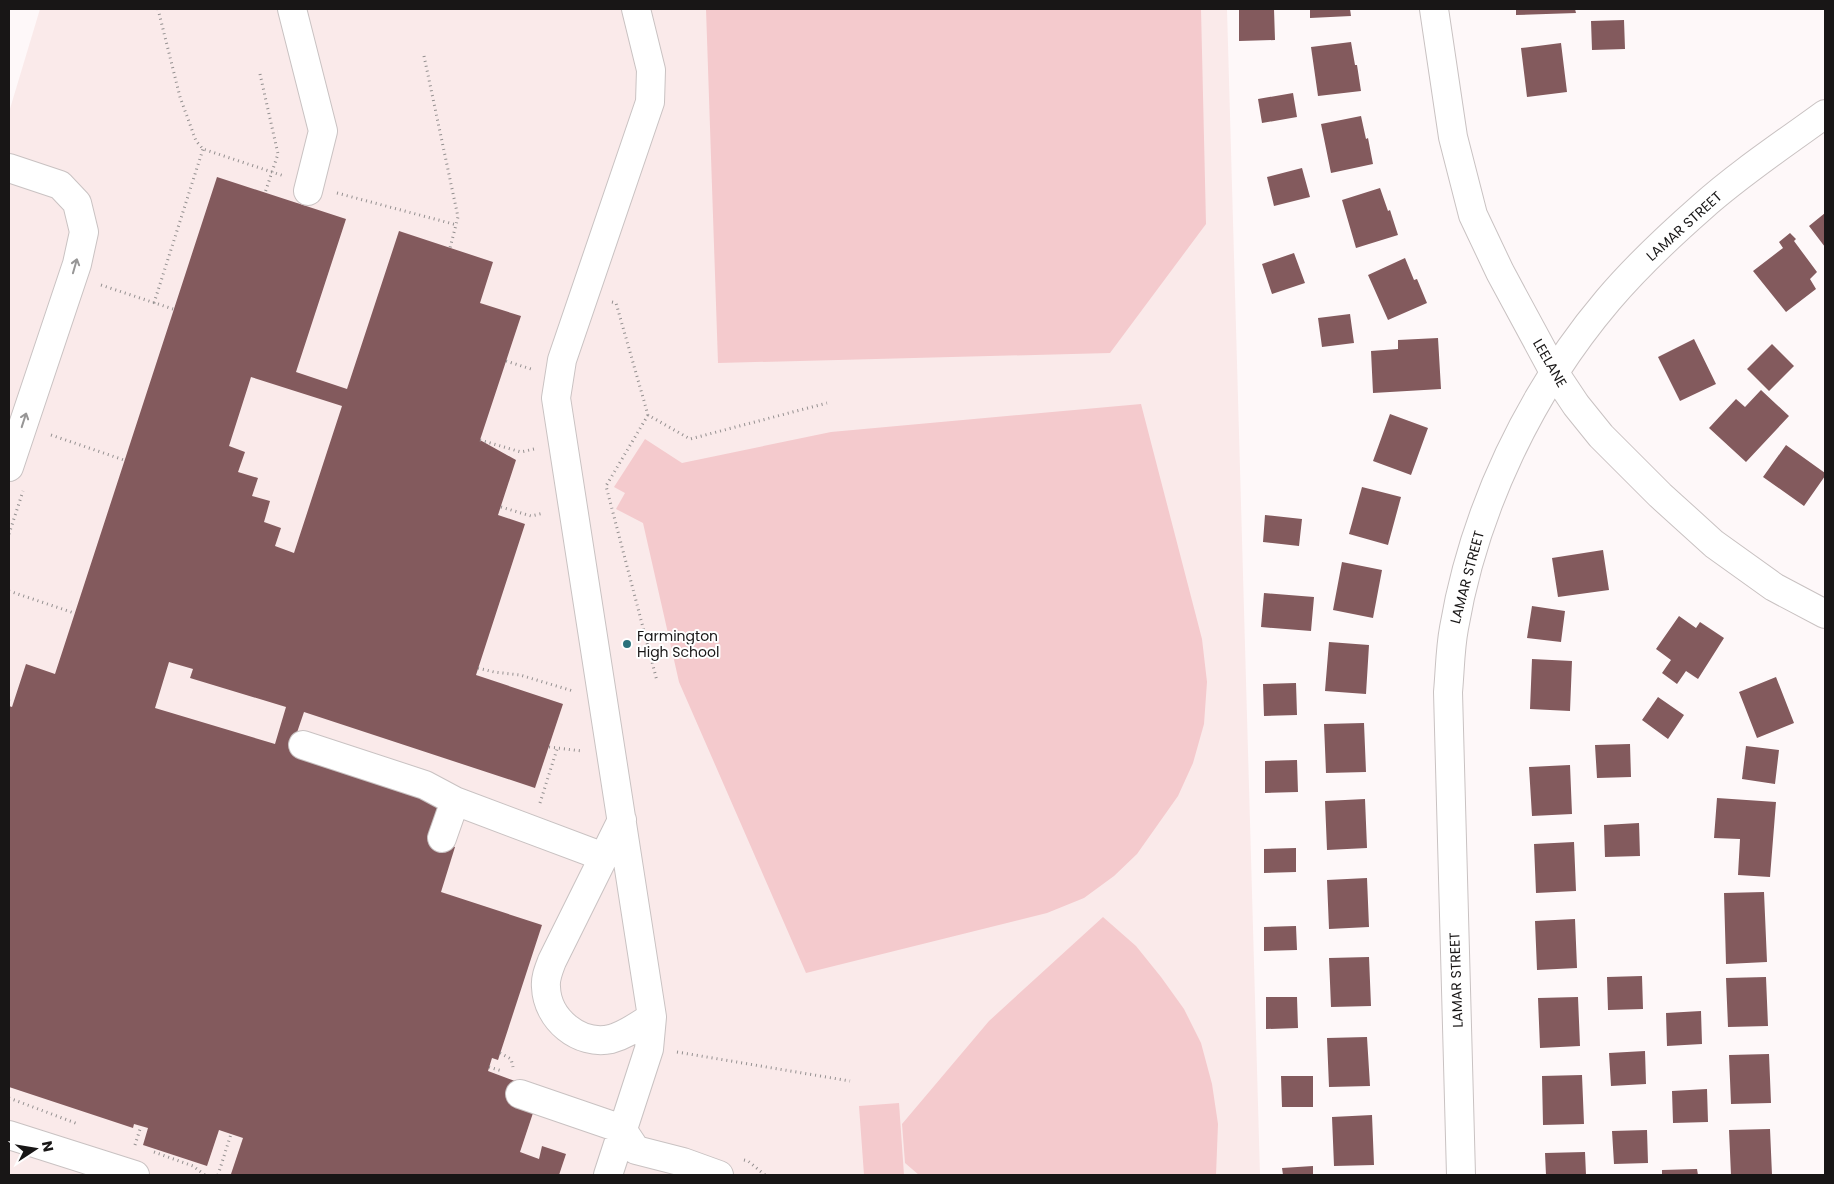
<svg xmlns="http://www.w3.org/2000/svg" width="1834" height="1184" font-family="Poppins,sans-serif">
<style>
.built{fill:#faeaea}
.grass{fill:#f4cacd}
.building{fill:#835a5d;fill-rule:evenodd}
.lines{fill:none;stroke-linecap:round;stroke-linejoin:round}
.minor-casing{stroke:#c9c2c2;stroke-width:30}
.path{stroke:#949090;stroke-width:3;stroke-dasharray:1 4;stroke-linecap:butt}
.minor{stroke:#fff;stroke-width:28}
.oneway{stroke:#979696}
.poi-dot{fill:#2a727c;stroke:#fff;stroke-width:2}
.labels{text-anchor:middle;stroke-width:4;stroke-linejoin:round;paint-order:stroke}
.street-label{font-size:14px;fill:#181616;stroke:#fff}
.poi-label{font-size:14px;fill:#181616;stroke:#fff;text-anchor:start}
</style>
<rect width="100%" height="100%" fill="#fef8f9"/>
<!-- built -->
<path class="built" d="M40 9H1227L1260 1175H9V112Z"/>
<!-- grass -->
<path class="grass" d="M706 9H1201L1206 224 1110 353 718 363Z
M1141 404 1202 639 1207 682 1204 724 1193 763 1178 796 1137 854 1114 876 1084 898 1047 913 806 973 679 682 643 523 616 509 625 493 614 487 645 439 682 463 831 432Z
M1103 917 1136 946 1161 977 1184 1009 1201 1043 1212 1084 1218 1124 1216 1175H919L905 1163 902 1124 989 1021Z
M899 1103 904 1175H864L859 1106Z"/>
<!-- building -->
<path class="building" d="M1239 9H1274L1275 40 1239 41Z
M1310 9H1350L1351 16 1310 18Z
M1516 9H1575L1576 13 1516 15Z
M1624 20 1625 49 1592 50 1591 21Z
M1351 42 1355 65H1357L1361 91 1318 96 1311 47Z
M1561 43 1567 92 1527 97 1521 48Z
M1293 93 1297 117 1262 123 1258 99Z
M1361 116 1366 139 1368 138 1373 164 1331 173 1321 124Z
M1302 168 1310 197 1274 206 1267 177Z
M217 177 346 219 296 372 347 389 399 231 493 262 480 303 521 316 480 440 516 460 498 515 525 524 476 675 563 704 535 788 304 712 291 750 332 763 330 768 440 804 429 839 455 847 441 892 542 925 498 1060 492 1058 488 1071 515 1081 508 1102 534 1110 520 1152 539 1159 542 1146 566 1154 559 1175H235L231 1174 243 1138 219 1130 207 1166 143 1145 148 1128 134 1124 133 1128 9 1087V706L12 707 26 664 55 674ZM251 377 342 406 294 553 275 546 281 528 264 522 270 501 252 496 258 478 238 472 245 452 229 446ZM169 662 193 669 190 678 286 707 275 744 155 708Z
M1380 188 1388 211 1390 210 1398 235 1356 248 1342 200Z
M1825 213V247L1809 226Z
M1790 233 1796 239 1794 241 1817 272 1810 279 1816 289 1786 312 1753 271 1783 248 1779 242Z
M1294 253 1305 283 1272 294 1262 264Z
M1405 258 1414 280 1417 279 1427 303 1388 320 1368 275Z
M1350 314 1354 343 1322 347 1318 318Z
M1438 338 1441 389 1373 393 1371 351 1398 349V340Z
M1694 339 1716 384 1680 401 1658 357Z
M1772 344 1794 366 1769 391 1747 369Z
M1761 390 1789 416 1746 462 1709 428 1736 399 1745 407Z
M1390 414 1428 428 1411 475 1373 461Z
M1786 445 1825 473V476L1804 506 1763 477Z
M1362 487 1401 497 1388 545 1349 534Z
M1265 515 1302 519 1299 546 1263 542Z
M1603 550 1609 590 1558 597 1552 558Z
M1342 562 1382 570 1373 618 1333 610Z
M1264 593 1314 597 1311 631 1261 627Z
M1532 606 1565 611 1561 642 1527 638Z
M1679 616 1696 628 1700 622 1724 638 1698 679 1686 671 1677 684 1662 673 1671 660 1656 649Z
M1329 642 1369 645 1366 694 1325 691Z
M1532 659 1572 661 1570 711 1530 709Z
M1776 677 1794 723 1757 738 1739 692Z
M1296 683 1297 715 1264 716 1263 684Z
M1658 697 1684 715 1668 739 1642 720Z
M1364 723 1366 772 1326 773 1324 724Z
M1630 744 1631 777 1597 778 1595 745Z
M1746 746 1779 750 1775 784 1742 779Z
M1297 760 1298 792 1265 793V761Z
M1570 765 1572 814 1532 816 1529 767Z
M1717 798 1776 802 1770 877 1738 875 1740 839 1714 838Z
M1365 799 1367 848 1327 850 1325 801Z
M1639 823 1640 856 1605 857 1604 825Z
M1574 842 1576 891 1536 893 1534 844Z
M1296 848V872L1264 873V849Z
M1367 878 1369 927 1329 929 1327 880Z
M1764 892 1767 962 1726 964 1724 893Z
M1575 919 1577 968 1537 970 1535 921Z
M1296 926 1297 950 1264 951V927Z
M1369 957 1371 1006 1331 1007 1329 958Z
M1642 976 1643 1009 1608 1010 1607 977Z
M1766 977 1768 1026 1728 1027 1726 978Z
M1266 997H1297L1298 1028 1266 1029Z
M1578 997 1580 1046 1540 1048 1538 998Z
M1701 1011 1702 1044 1667 1046 1666 1013Z
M1367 1037 1370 1086 1329 1087 1327 1038Z
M1645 1051 1646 1084 1611 1086 1609 1053Z
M1769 1054 1771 1103 1731 1104 1729 1055Z
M1582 1075 1584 1124 1543 1125 1542 1076Z
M1281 1076H1313V1107H1282Z
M1707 1089 1708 1122 1673 1123 1672 1091Z
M1372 1115 1374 1165 1334 1166 1332 1117Z
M1770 1129 1772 1175H1731L1729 1130Z
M1647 1130 1648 1163 1614 1164 1612 1131Z
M1585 1152 1586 1175H1546L1545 1153Z
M1313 1166V1175H1283L1282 1168Z
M1697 1169 1698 1175H1662V1170Z"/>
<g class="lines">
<defs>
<path id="minor" d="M292 9 323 131 308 191
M1434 9 1453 137 1473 215 1500 272 1554 372 1576 405 1601 436 1660 495 1714 544 1774 587 1825 614
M9 168 60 185 77 203 84 232 77 264 9 467
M303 745 425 785 455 801 604 857
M622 820 552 961C549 969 545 978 546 987 547 1019 579 1046 611 1039 626 1035 639 1025 652 1017
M442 838 455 801
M520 1094 622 1129 636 1150 683 1162 719 1175
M9 1135 135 1175
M608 1175 649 1049 652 1017 556 398 562 360 650 102 651 70 636 9
M1461 1175 1448 692C1450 671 1450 649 1454 628 1474 510 1530 392 1608 300 1636 267 1669 236 1702 207 1740 173 1784 144 1825 114"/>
</defs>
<!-- minor casing -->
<use href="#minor" class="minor-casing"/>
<!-- path -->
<path class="path" d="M158 9 180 97 196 141 203 149 284 176
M424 56 458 217 450 248
M260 74 278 154 265 193
M337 193 457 225
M101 285 173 309
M612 302 616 303 648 415 690 439 827 403
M154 303 203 149
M506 361 531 369
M648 415 606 486 657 681
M51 435 124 460
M480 440 521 452 534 449
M501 507 531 516 544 513
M9 534 23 491
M9 591 74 613
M478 668 494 672 520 675 573 691
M9 701 13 702
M549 747 582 751
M540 803 557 749
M677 1052 850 1081
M500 1053 511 1059 513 1067
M489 1067 502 1071
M9 1098 78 1124
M135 1145 141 1126
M154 1152 193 1166 205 1175
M744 1160 748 1161 765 1175
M218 1175 231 1134"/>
<!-- minor -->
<use href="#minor" class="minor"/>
</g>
<!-- one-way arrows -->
<defs><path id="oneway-shaft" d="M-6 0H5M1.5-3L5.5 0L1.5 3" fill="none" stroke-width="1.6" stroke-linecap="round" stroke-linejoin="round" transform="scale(1.25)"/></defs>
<g class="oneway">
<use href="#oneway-shaft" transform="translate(75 266) rotate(-74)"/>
<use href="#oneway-shaft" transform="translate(24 420) rotate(-72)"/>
</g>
<!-- markers -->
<circle class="poi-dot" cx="627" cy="644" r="5"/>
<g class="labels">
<!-- street labels -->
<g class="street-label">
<text transform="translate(1684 226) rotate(-42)" y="5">LAMAR STREET</text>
<text transform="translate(1550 363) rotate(60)" y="5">LEELANE</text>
<text transform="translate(1467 577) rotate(-75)" y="5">LAMAR STREET</text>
<text transform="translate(1456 980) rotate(-92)" y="5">LAMAR STREET</text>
</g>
<!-- poi labels -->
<g class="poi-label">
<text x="637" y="641">Farmington<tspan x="637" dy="16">High School</tspan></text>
</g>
</g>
<!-- border -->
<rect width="1834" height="1184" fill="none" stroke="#181616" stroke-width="20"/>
<!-- north arrow -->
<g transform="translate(35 1149) rotate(78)" stroke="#ffffff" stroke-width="4" paint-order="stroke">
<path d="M0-4L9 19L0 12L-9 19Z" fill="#181616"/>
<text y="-8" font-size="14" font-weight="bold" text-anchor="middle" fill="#181616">N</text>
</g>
</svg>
